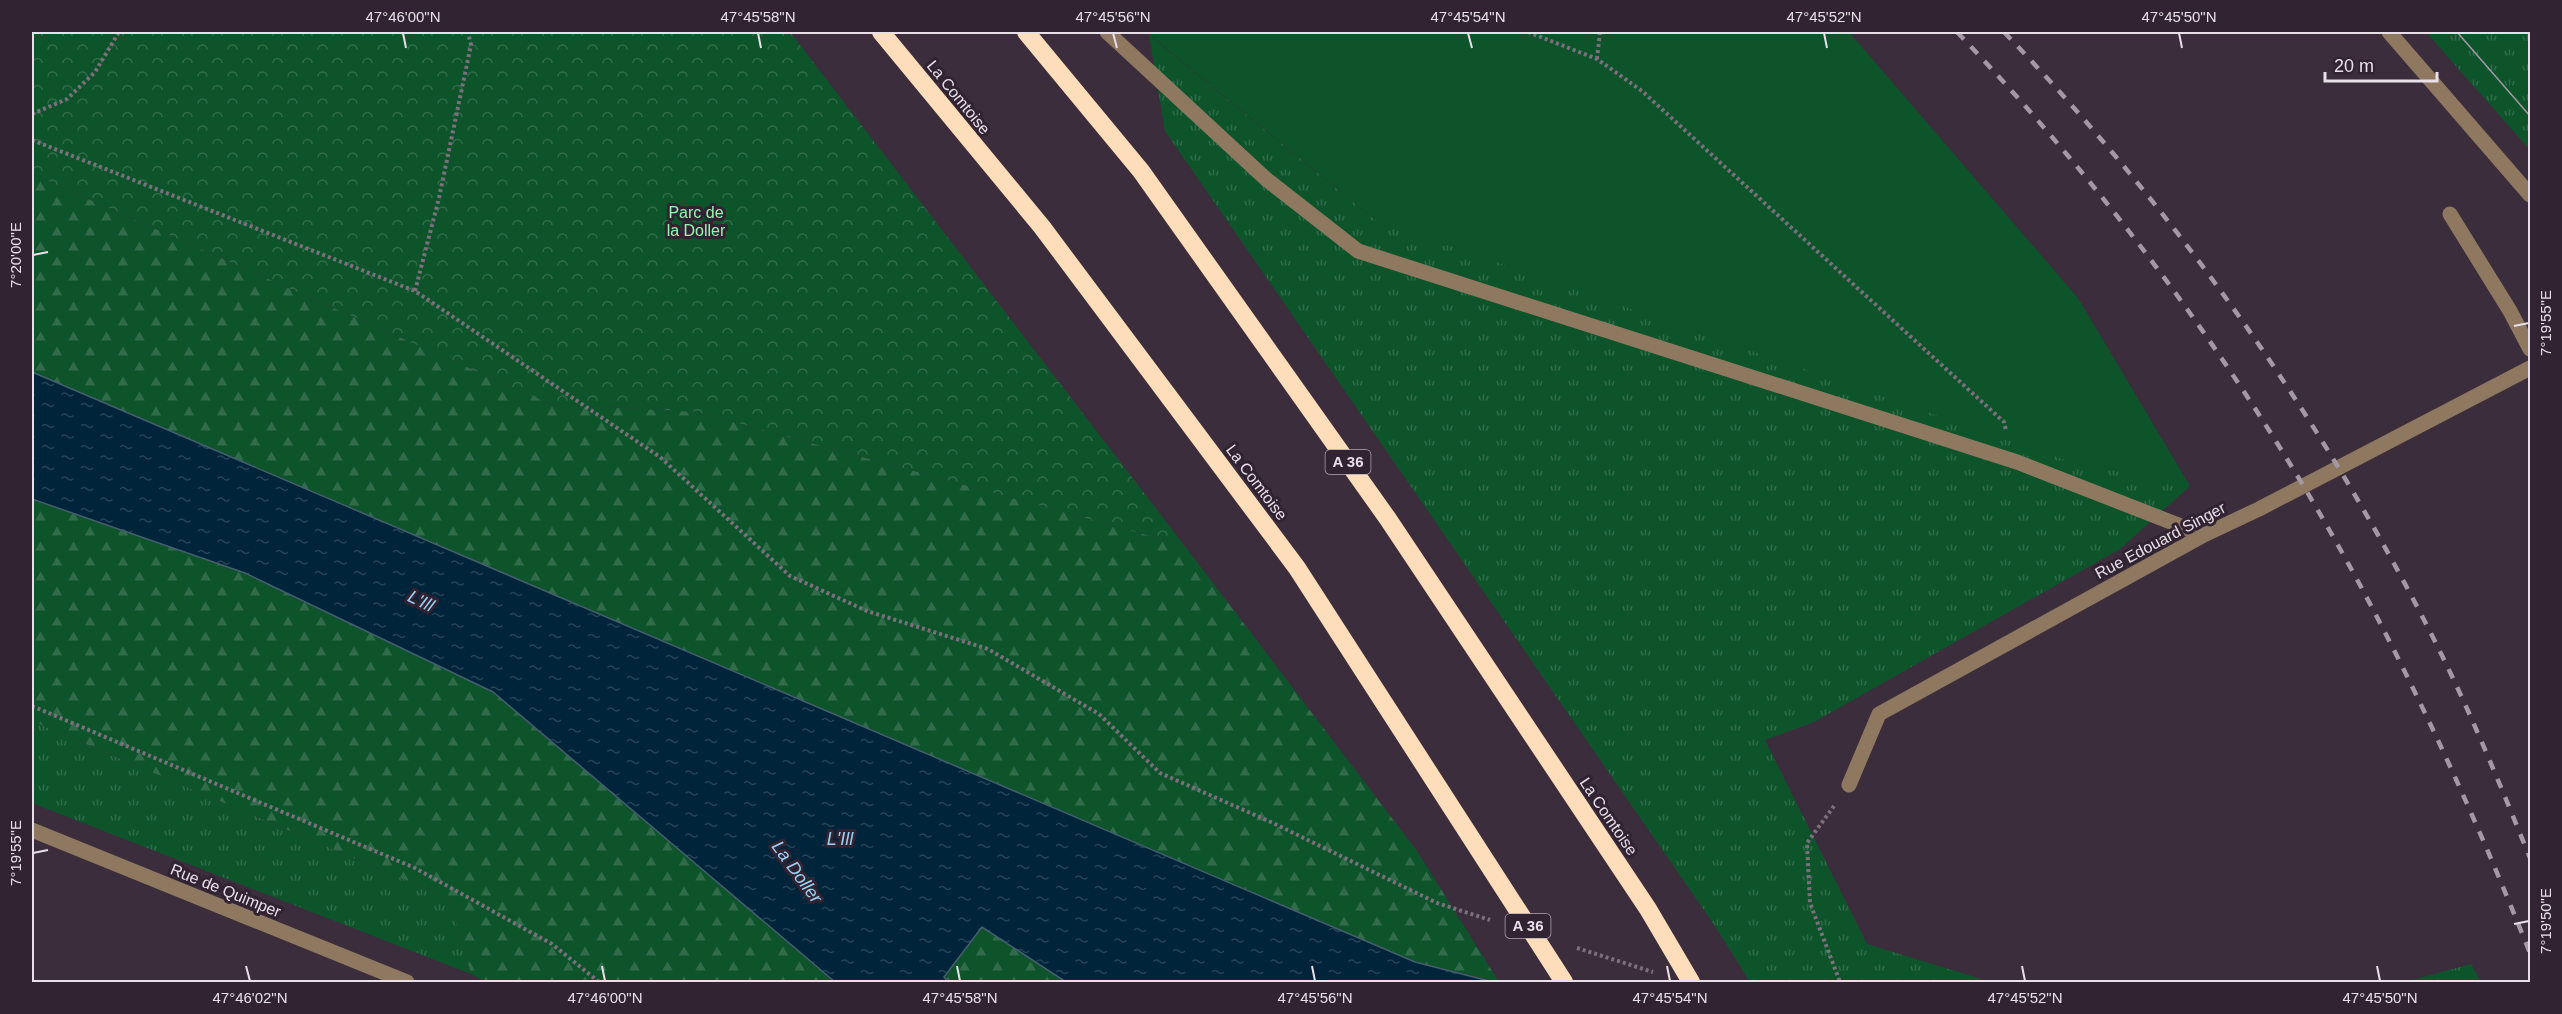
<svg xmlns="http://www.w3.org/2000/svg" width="2562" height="1014" font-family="Helvetica,sans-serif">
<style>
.grass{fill:url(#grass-tufts)}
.forest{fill:url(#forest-firs)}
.park{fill:url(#park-crowns)}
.garden{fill:#0d542b}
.water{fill:url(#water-ripples);stroke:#465d6f;stroke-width:1.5}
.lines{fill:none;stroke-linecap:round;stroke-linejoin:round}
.path{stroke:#7c707d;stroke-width:4;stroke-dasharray:3 3;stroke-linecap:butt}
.minor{stroke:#8e7860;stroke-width:15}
.highway{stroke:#feddba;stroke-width:18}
.tram{stroke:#a398a3;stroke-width:1.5}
.rail{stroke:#a398a3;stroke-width:4.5;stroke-dasharray:10 10;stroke-linecap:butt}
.ticks{fill:none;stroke:#e8dfe8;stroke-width:2}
.labels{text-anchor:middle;stroke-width:6;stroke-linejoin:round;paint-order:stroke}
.shield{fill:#312332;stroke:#b1a7b1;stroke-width:1.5}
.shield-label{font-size:15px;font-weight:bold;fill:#e8dfe8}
.street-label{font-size:16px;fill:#e8dfe8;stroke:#312332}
.park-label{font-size:16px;fill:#97f5b2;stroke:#312332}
.water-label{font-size:18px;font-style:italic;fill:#99d1f5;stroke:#312332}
.neatline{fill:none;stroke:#e8dfe8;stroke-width:2}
.ticks-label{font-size:15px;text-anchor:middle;fill:#e8dfe8}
</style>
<defs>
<pattern id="grass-tufts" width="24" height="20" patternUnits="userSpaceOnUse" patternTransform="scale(1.5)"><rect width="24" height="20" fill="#0d542b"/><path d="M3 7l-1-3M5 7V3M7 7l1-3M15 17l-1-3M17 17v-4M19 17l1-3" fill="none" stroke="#306c4a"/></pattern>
<pattern id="forest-firs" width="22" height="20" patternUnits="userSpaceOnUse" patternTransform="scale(1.5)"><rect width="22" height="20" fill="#0d542b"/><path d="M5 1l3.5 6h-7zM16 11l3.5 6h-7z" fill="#306c4a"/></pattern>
<pattern id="park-crowns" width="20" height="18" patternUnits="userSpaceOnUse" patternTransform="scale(1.5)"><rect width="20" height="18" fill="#0d542b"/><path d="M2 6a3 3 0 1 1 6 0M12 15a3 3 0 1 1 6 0" fill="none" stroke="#306c4a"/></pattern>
<pattern id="water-ripples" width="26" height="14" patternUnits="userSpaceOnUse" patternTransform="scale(1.5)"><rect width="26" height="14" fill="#00253b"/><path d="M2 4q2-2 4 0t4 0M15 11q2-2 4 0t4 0" fill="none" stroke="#254457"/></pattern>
</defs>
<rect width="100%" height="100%" fill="#3b2d3c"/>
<!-- grass -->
<path class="grass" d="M2426 32H2530V150Z
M1149 35 1375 220 2190 486 2120 549 1814 722 1765 740 1867 944 1991 982H1750L1715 926 1165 131Z
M32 721 450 899 471 974 32 803Z
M2471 964 2481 982H2405Z"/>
<!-- forest -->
<path class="forest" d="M32 174 550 404 698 412 1184 545 1417 851 1499 982 1415 962 32 372Z
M32 499 245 573 493 692 835 982H486L471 974 450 899 32 721Z
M982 927 1066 982H948L944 978Z"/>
<!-- park -->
<path class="park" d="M32 32H790L1184 545 698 412 550 404 32 174Z"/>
<!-- garden -->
<path class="garden" d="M1146 32H1849L2078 298 2190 486 2071 462 1375 220Z"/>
<!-- water -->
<path class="water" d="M32 372 1415 962 1493 982H1066L982 927 944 977 948 982H835L493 692 245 573 32 499Z"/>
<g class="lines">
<!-- path -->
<path class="path" d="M1528 32 1597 59 1642 91 2004 422 2006 430
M1597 59 1600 32
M32 114 67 99 95 72 119 32
M32 140 415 291 660 457 790 576 867 611 988 649 1099 714 1160 773 1273 823 1437 903 1490 920
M415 291 439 198 471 45 468 32
M32 706 415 868 552 944 599 982
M1834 806 1807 843 1810 903 1840 982
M1577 948 1653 972"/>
<!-- minor -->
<path class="minor" d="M1107 32 1266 179 1358 251 2017 462 2204 535
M2389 32 2530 195
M2450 214 2510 311 2530 349
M1849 785 1879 714 2204 535 2259 509 2530 368
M32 830 407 982"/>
<!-- highway -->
<path class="highway" d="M881 32 1042 227 1297 568 1564 982
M1026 32 1141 171 1388 519 1648 909 1691 982"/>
<!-- tram -->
<path class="tram" d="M2457 32 2530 116"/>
<!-- rail -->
<path class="rail" d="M1957 32C2115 197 2251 384 2360 585 2424 704 2480 828 2530 953
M2004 32C2171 206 2312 404 2423 618 2464 696 2497 777 2530 858"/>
</g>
<!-- ticks -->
<path class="ticks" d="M403 33 406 48M758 33 761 48M1113 33 1117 48M1468 33 1472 48M1824 33 1827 48M2179 33 2182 48M33 255 48 252M2514 326 2529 323M33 853 48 850M2514 924 2529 921M246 966 250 981M602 966 605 981M957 966 960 981M1312 966 1315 981M1667 966 1670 981M2022 966 2025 981M2377 966 2380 981"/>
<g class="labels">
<!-- shield labels -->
<g class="shield">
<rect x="1325.5" y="450" width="45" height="24" rx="4.5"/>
<rect x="1505.5" y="914" width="45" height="24" rx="4.5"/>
</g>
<g class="shield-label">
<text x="1348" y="467">A 36</text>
<text x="1528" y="931">A 36</text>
</g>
<!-- street labels -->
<g class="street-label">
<text transform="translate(959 97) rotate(51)" y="6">La Comtoise</text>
<text transform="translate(1257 482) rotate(53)" y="6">La Comtoise</text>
<text transform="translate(2160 540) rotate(-28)" y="6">Rue Edouard Singer</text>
<text transform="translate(1609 816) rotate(56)" y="6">La Comtoise</text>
<text transform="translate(226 890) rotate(22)" y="6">Rue de Quimper</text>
</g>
<!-- park labels -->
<g class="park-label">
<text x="696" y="218">Parc de<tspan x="696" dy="18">la Doller</tspan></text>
</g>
<!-- water labels -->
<g class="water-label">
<text transform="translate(421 601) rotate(26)" y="6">L'Ill</text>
<text x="840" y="845">L'Ill</text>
<text transform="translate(797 872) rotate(54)" y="6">La Doller</text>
</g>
</g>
<!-- border -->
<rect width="2562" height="1014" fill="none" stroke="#312332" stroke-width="66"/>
<!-- scale -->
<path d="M2325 72v9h112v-9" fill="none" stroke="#e8dfe8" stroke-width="3"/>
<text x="2334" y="72" font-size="18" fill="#e8dfe8" stroke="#312332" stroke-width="4.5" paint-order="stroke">20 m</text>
<rect x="33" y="33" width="2496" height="948" class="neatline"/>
<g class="ticks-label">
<text x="403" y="22">47°46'00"N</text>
<text x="758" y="22">47°45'58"N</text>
<text x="1113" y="22">47°45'56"N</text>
<text x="1468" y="22">47°45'54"N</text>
<text x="1824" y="22">47°45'52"N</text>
<text x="2179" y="22">47°45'50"N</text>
<text transform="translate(16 255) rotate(-90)" y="5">7°20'00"E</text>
<text transform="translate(2546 323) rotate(-90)" y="5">7°19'55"E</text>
<text transform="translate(16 853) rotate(-90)" y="5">7°19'55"E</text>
<text transform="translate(2546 921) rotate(-90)" y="5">7°19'50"E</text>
<text x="250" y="1003">47°46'02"N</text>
<text x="605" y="1003">47°46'00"N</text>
<text x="960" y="1003">47°45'58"N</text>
<text x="1315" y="1003">47°45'56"N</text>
<text x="1670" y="1003">47°45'54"N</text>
<text x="2025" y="1003">47°45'52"N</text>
<text x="2380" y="1003">47°45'50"N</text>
</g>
</svg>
